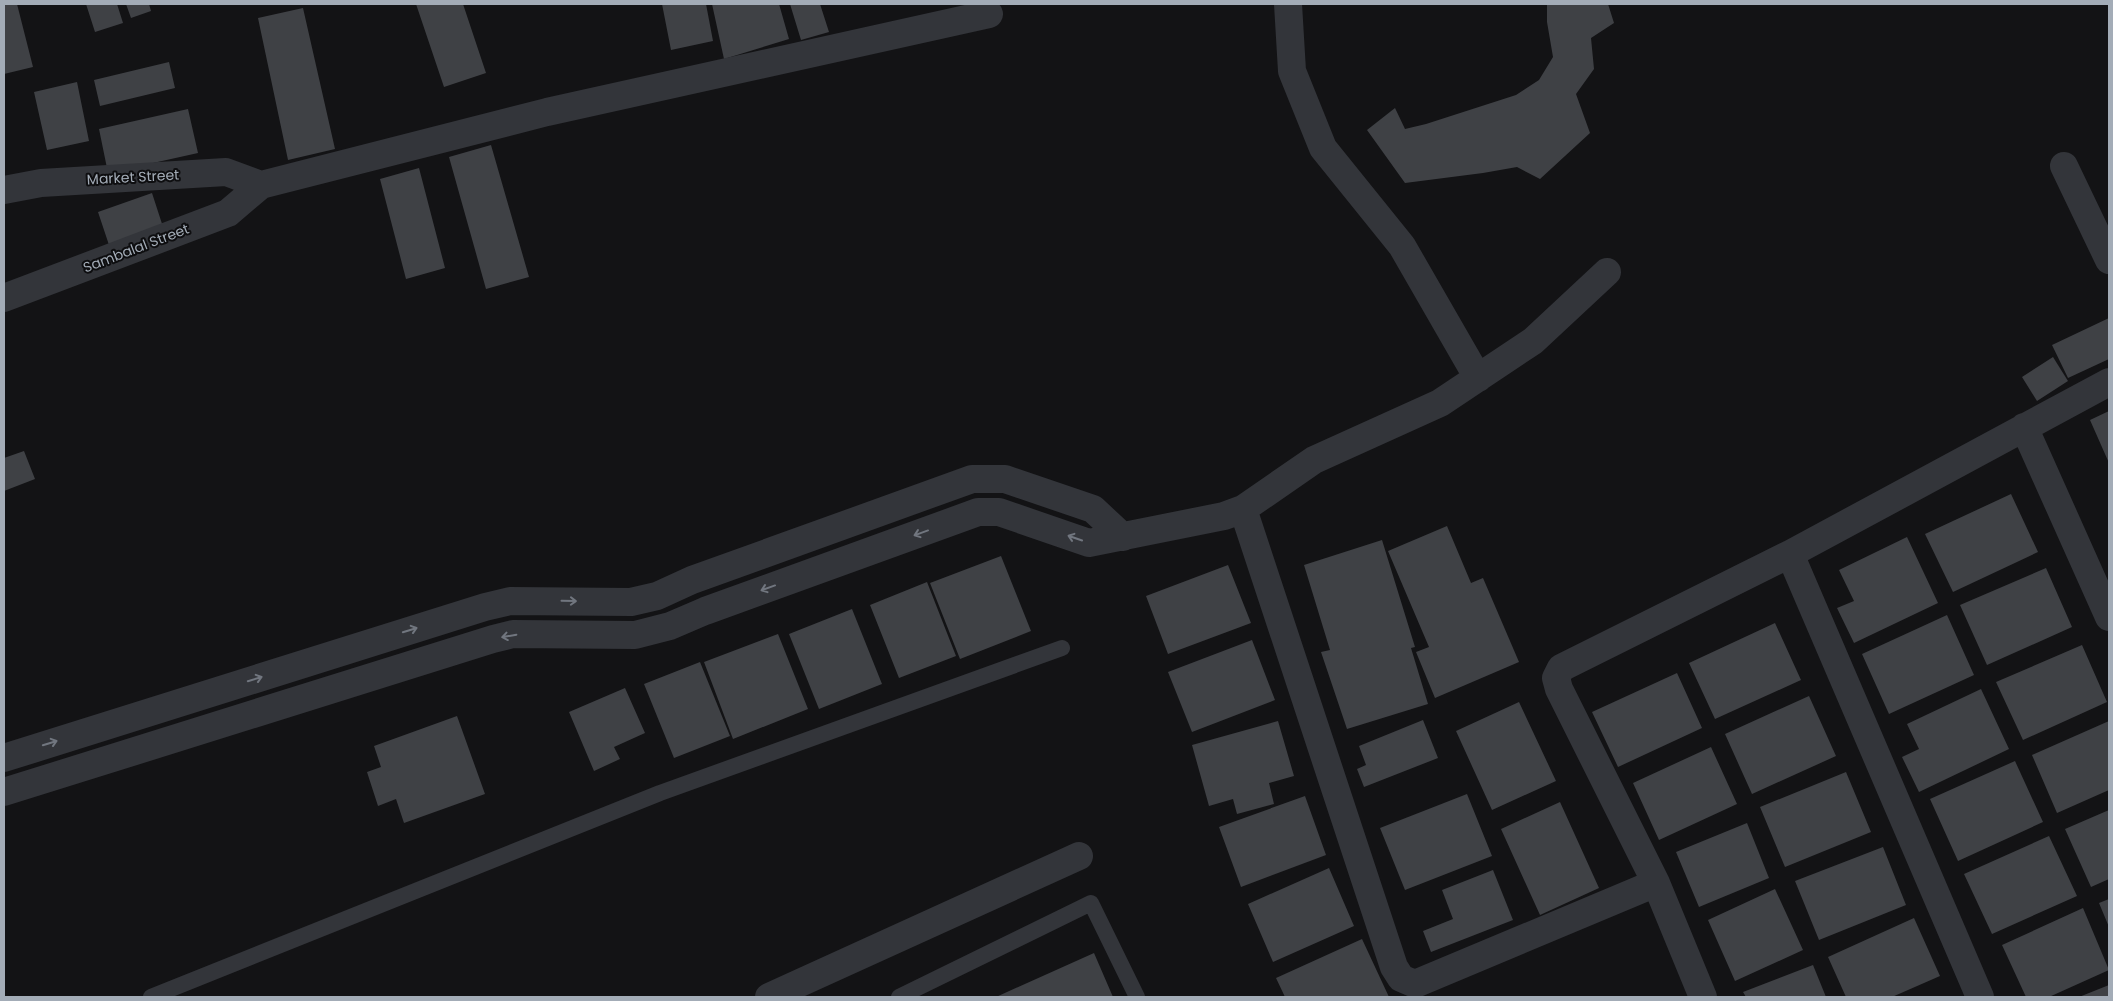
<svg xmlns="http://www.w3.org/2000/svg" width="2113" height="1001" font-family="Poppins,sans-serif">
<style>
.building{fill:#3f4145}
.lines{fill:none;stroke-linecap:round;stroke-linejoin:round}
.service{stroke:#33353a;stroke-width:16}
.minor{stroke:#33353a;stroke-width:28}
.oneway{stroke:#71767f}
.labels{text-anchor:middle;stroke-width:4;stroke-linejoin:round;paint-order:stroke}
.street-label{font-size:14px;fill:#a3acb7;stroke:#0e0e10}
</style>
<rect width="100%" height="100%" fill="#131315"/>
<!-- building -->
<path class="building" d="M4 4H17L33 67 4 74Z
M86 4H117L123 23 95 32Z
M126 4H149L151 11 131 18Z
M416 4H463L486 73 444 87Z
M662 4H706L713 41 671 50Z
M712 4H779L789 39 724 59Z
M790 4H820L829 32 801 40Z
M1547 4H1608L1614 23 1591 38 1594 69 1576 94 1590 133 1540 179 1517 167 1483 173 1405 183 1367 130 1395 108 1405 129 1426 124 1516 95 1539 80 1553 57 1547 22Z
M303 8 335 149 288 160 258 18Z
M169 62 175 88 100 106 94 80Z
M77 82 89 141 47 150 34 92Z
M188 109 198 153 108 173 99 129Z
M491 145 529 277 486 289 449 157Z
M419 168 445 268 406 279 380 179Z
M152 193 164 230 110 248 98 212Z
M2109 318V359L2068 378 2052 345Z
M2053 357 2068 381 2037 401 2022 377Z
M2109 411V463L2090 420Z
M24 451 35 479 4 491V458Z
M2011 494 2038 552 1953 592 1925 534Z
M1447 526 1471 583 1483 578 1519 662 1435 698 1416 652 1429 647 1388 551Z
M1907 537 1938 603 1854 643 1837 608 1854 601 1839 570Z
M1382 540 1415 647 1411 648 1428 704 1347 729 1321 652 1330 650 1304 565Z
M1001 556 1031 631 960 659 930 583Z
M1228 565 1251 623 1168 654 1146 596Z
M2046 568 2072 627 1987 665 1960 605Z
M927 582 956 656 899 678 870 605Z
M852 609 882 684 819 709 789 634Z
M1947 615 1974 675 1889 714 1862 654Z
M1775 623 1801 680 1715 719 1689 663Z
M778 634 808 709 733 739 704 662Z
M1252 640 1275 700 1192 732 1168 672Z
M2082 645 2107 702 2023 740 1996 682Z
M700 662 730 736 674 758 644 684Z
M1677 673 1702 728 1618 767 1592 712Z
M625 688 645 733 614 747 620 759 594 771 569 712Z
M1981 689 2009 749 1919 792 1902 757 1919 749 1907 724Z
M1809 696 1836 756 1752 794 1725 734Z
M1519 702 1556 781 1492 810 1456 731Z
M457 716 485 794 404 823 396 799 378 806 367 772 381 767 374 746Z
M1423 720 1438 758 1364 787 1357 769 1366 765 1359 746Z
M1278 721 1294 776 1269 783 1274 804 1237 814 1233 799 1209 806 1192 745Z
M2109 721V790L2057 813 2032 755Z
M1711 747 1737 804 1659 840 1633 783Z
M2015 761 2043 822 1958 861 1930 799Z
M1846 772 1871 832 1785 867 1760 807Z
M1467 794 1492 856 1405 890 1380 828Z
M1305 796 1326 855 1241 887 1219 827Z
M1560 802 1599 888 1540 915 1501 829Z
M2109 810V879L2091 887 2065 829Z
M1747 823 1769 878 1699 907 1676 852Z
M2049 836 2077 896 1992 934 1964 874Z
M1883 847 1906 905 1819 940 1795 881Z
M1329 868 1354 926 1273 962 1248 904Z
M1493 870 1513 920 1431 952 1423 931 1453 919 1442 890Z
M1775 889 1803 950 1735 981 1708 920Z
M2109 899V927L2099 903Z
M2083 908 2109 970 2049 997H2026L2002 945Z
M1914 918 1940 976 1892 997H1846L1828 957Z
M1362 939 1389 997H1285L1276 978Z
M1094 953 1113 997H996Z
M1813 965 1826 997H1746L1743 992Z
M2109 985V997H2079Z"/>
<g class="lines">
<!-- service -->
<path class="service" d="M151 997 660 793 1062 648
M899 997 1091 903 1137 997"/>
<!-- minor -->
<path class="minor" d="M1288 4 1292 71 1323 148 1402 246 1478 378
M2064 166 2109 260
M4 190 41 183 226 172 261 185
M4 298 228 213 261 185 547 112 989 14
M2024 427 2109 617
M1243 509 1394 967 1401 978 1415 984 1656 883 1559 689 1556 678 1561 668 1790 554 2109 382
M1790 554 1980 997
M4 758 485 607 510 601 631 602 657 596 692 580 972 479H1005L1093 509 1123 537
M4 792 493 639 513 634 635 635 670 626 705 611 978 512H999L1089 543 1224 516 1243 509 1314 460 1440 403 1533 341 1607 272
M1656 883 1703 997
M769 997 1079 856"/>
</g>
<!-- one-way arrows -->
<defs><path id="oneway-shaft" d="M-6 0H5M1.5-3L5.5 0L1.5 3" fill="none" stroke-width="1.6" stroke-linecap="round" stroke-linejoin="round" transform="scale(1.25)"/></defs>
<g class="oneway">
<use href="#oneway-shaft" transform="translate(921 533) rotate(160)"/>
<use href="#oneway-shaft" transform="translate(1075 538) rotate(-161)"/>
<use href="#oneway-shaft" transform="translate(768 588) rotate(160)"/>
<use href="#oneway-shaft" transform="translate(569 601) rotate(1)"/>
<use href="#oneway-shaft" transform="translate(410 630) rotate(-17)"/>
<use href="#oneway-shaft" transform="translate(509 636) rotate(170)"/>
<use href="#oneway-shaft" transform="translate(255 679) rotate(-17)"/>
<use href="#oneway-shaft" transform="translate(50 743) rotate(-17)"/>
</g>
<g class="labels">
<!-- street labels -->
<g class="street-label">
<text transform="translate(133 177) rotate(-3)" y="5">Market Street</text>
<text transform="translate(136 248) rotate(-21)" y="5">Sambalal Street</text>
</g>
</g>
<!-- border -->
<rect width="2113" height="1001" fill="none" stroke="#a3acb7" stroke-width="10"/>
</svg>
